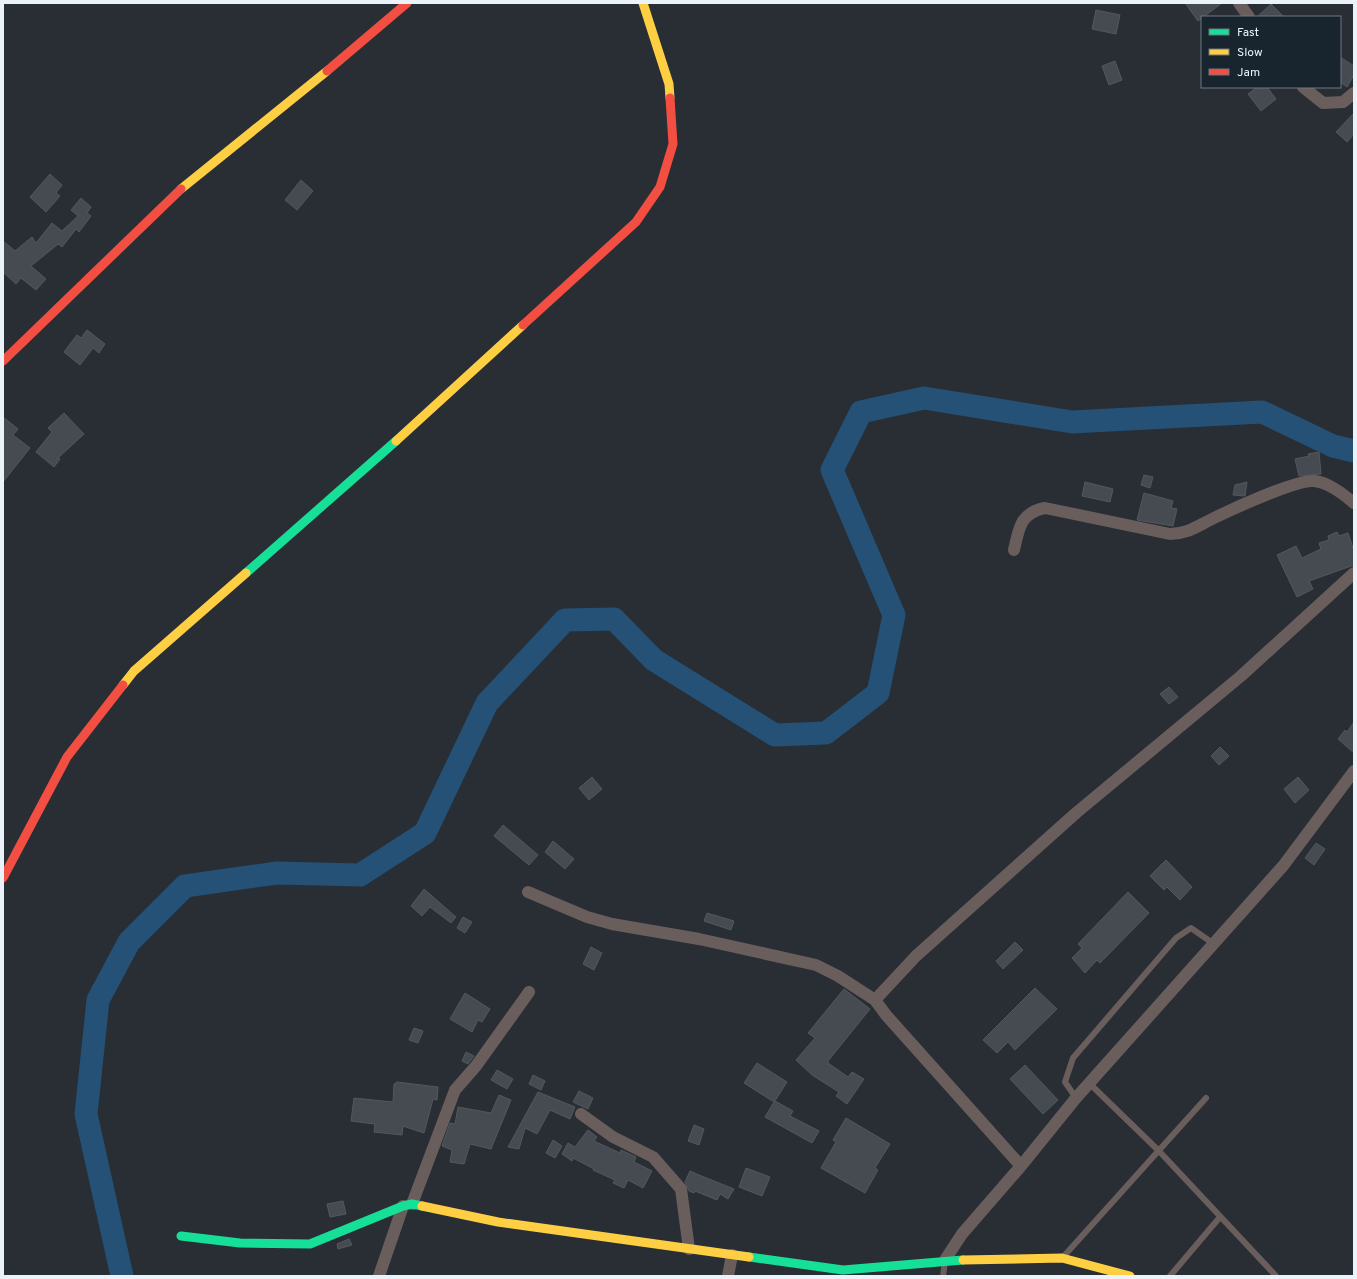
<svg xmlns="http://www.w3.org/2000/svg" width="1357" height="1279" font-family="Overpass,sans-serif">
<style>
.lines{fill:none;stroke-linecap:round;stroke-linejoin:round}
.river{stroke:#245175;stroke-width:23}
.building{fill:#454b50;stroke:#53585d}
.lane{stroke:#6a5e5d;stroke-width:6}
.street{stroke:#6a5e5d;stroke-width:12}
.fast{stroke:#16e098;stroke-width:9}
.slow{stroke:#ffcf43;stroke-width:9}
.jam{stroke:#f24e42;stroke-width:9}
</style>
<rect width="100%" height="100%" fill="#282e34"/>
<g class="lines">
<!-- river -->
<path class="river" d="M122 1276 86 1114 98 1000 129 942 185 886 277 873 360 875 425 833 487 703 565 620 614 619 654 660 775 735 826 733 878 693 894 615 832 470 861 412 924 398 1072 422 1262 412 1333 446 1354 451"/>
</g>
<!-- building -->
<path class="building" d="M1185 3H1222L1198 21Z
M1271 4 1284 17H1257Z
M1096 10 1120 15 1116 34 1092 29Z
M1340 57 1354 66V75L1347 87 1340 82Z
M1115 61 1122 80 1109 85 1102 66Z
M1257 87H1267L1276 99 1261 111 1248 94Z
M1354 113V134L1347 142 1336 132Z
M50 174 62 185 56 193 60 196 46 212 30 197Z
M301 180 313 191 297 210 285 200Z
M81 198 91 207 87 213 91 216 79 232 76 229 62 247 58 244 31 266 46 279 36 290 21 278 16 284 3 272V241L15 251 32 237 36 243 52 223 62 231 78 216 71 210Z
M87 330 105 344 99 353 93 348 80 365 64 352 77 335 81 338Z
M64 413 84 434 58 458 60 459 54 467 36 452 52 432 48 428Z
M3 417 18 429 13 435 30 448 3 482Z
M1319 452 1321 474 1299 476 1295 459 1309 456 1308 454Z
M1144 475 1153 477 1150 488 1141 485Z
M1085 482 1113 489 1110 502 1082 496Z
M1247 482 1245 496 1233 495 1235 485Z
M1144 493 1173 501 1171 508 1177 509 1173 526 1137 520Z
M1337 532 1339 536 1348 533 1354 551V565L1309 581 1313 589 1297 597 1277 555 1296 546 1302 558 1321 549 1319 543 1329 540 1328 536Z
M1169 687 1178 697 1169 704 1160 694Z
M1354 722V753L1338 739 1345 730 1347 732Z
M1220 747 1229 756 1219 765 1211 756Z
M592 777 602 789 589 800 579 788Z
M1298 777 1309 790 1295 803 1284 789Z
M503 825 538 855 529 865 494 836Z
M553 841 574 859 565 869 545 852Z
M1316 843 1325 849 1314 865 1305 858Z
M1166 860 1192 887 1180 900 1167 887 1164 890 1150 876Z
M424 889 456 917 451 923 430 907 422 916 411 906Z
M1128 892 1149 913 1100 963 1097 960 1085 973 1072 958 1082 948 1078 944Z
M707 913 734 921 731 930 704 921Z
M463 917 472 922 465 933 457 928Z
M1015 942 1023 950 1003 969 996 961Z
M591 947 602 953 594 970 583 964Z
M1035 988 1057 1009 1015 1050 1008 1042 997 1053 983 1040Z
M844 989 870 1009 828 1061V1063L848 1077 852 1072 864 1079 847 1104 836 1096 839 1092 812 1075 796 1060 815 1038 808 1033Z
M465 993 490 1009 482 1022 478 1020 472 1032 450 1019Z
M414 1028 423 1031 418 1043 409 1040Z
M466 1052 474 1056 468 1064 462 1061Z
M757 1063 787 1082 775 1101 793 1111 790 1116 819 1131 812 1143 765 1117 774 1102 744 1083Z
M1025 1065 1058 1100 1043 1114 1010 1079Z
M497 1070 513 1079 507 1089 491 1080Z
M533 1075 545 1081 541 1090 529 1084Z
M397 1082 438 1087 437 1100 433 1099 424 1133 403 1126 402 1135 374 1132 375 1124 351 1121 354 1098 393 1102 394 1084Z
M579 1091 593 1098 588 1109 573 1102Z
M538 1092 575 1107 570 1119 550 1110 537 1134 525 1128 519 1149 508 1147Z
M499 1095 511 1100 491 1149 470 1144 464 1164 450 1162 452 1150 442 1146 450 1123 455 1124 458 1107 491 1113Z
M846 1118 890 1144 875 1168 878 1170 865 1193 821 1168 836 1142 833 1140Z
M694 1125 704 1129 699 1145 688 1141Z
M588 1130 597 1137 594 1141 620 1153 621 1150 636 1157 634 1162 652 1171 643 1188 628 1180 624 1188 613 1183 615 1180 593 1170 594 1169 573 1158 572 1161 562 1154 568 1143 575 1147Z
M553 1140 562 1146 555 1158 546 1153Z
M746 1168 770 1177 762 1196 739 1187Z
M690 1171 699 1175 734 1189 728 1199 720 1194 717 1200 695 1191 694 1193 689 1191 685 1182Z
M343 1201 346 1214 330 1217 327 1204Z
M349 1239 352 1245 338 1249 337 1244Z"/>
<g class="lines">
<!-- lane -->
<path class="lane" d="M1089 1083 1159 1151 1276 1276
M1076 1098 1065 1082 1073 1058 1176 938 1191 928 1214 944
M1064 1256 1206 1098
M943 1276 945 1262
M1170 1276 1220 1217"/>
<!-- street -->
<path class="street" d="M1239 3 1249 17
M1303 87 1323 103 1343 102 1354 93
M1014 550C1019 528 1020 513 1045 508L1170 534C1186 534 1196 527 1210 520 1228 511 1297 479 1314 481 1328 482 1343 494 1354 503
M528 892 587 917 612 924 699 939 816 965 838 976 875 1000
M581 1114 613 1137 653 1157 681 1189 689 1249
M1021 1166 886 1015 875 1000 916 956 1076 813 1241 676 1354 573
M412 1204 455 1090 476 1066 529 992
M945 1260 962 1234 1021 1166 1076 1098 1283 866 1354 771
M379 1276 403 1206
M728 1276 732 1255"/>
<!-- fast -->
<path class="fast" d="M246 573 396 441
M181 1236 240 1243 310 1244 403 1206 412 1204 422 1206
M749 1257 843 1270 963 1260"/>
<!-- slow -->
<path class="slow" d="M643 3 669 84 670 98
M181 189 327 71
M396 441 523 325
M123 685 134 671 246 573
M422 1206 498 1222 749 1257
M963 1260 1062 1258 1130 1276"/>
<!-- jam -->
<path class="jam" d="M327 71 407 3
M523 325 636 222 660 187 673 144 670 98
M3 361 181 189
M3 878 67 757 123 685"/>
</g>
<!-- border -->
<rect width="1357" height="1279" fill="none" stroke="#ebf3fa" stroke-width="8"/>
<!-- legend -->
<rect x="1201" y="16" width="140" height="72" fill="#18252f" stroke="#6c7780"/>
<rect x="1209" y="29" width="20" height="6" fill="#16e098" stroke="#6c7780"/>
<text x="1237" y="36" font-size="12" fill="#ebf3fa">Fast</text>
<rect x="1209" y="49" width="20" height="6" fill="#ffcf43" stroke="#6c7780"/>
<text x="1237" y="56" font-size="12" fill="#ebf3fa">Slow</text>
<rect x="1209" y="69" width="20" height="6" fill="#f24e42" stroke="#6c7780"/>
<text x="1237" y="76" font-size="12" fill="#ebf3fa">Jam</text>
</svg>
